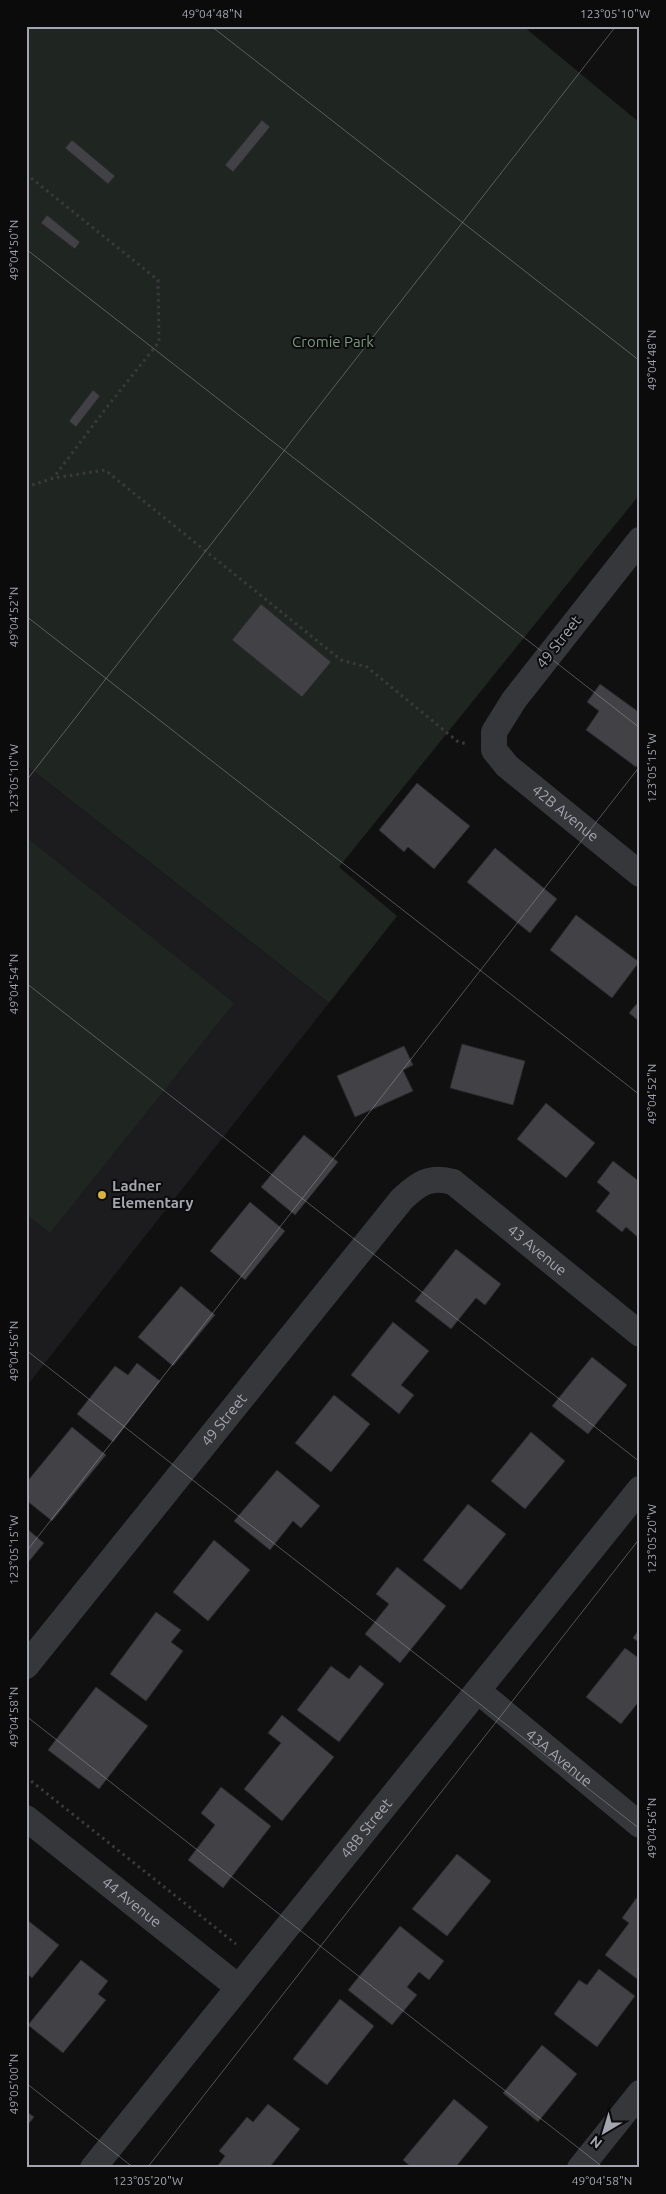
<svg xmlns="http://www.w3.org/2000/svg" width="666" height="2194" font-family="Ubuntu,sans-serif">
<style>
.built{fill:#1c1c1e}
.green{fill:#1f2520}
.building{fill:#424246;stroke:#2a2a2d}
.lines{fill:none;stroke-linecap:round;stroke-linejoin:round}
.path{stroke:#3a3a3e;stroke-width:3;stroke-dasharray:2.5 4;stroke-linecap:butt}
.street{stroke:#36373a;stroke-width:26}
.ticks{fill:none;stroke:#a3a6b0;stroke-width:1;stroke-opacity:0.45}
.poi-dot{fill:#d9b340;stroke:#0b0b0c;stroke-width:2}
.labels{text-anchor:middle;stroke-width:4;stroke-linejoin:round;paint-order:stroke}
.park-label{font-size:15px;fill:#7c9980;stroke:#0b0b0c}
.street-label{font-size:15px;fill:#a3a6b0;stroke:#0b0b0c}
.poi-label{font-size:15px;font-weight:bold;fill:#a3a6b0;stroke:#0b0b0c;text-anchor:start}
.neatline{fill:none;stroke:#a3a6b0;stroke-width:2}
.ticks-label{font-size:12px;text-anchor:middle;fill:#a3a6b0}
</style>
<rect width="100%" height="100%" fill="#101011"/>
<!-- built -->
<path class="built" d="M26 765 329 1003 26 1387Z"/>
<!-- green -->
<path class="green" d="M26 26H523L640 123V494L339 867 397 916 329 1003 26 765Z
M26 837 234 1003 50 1233 26 1214Z"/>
<!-- building -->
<path class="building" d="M262 120 270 127 233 172 225 165Z
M72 140 115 176 108 184 65 148Z
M47 215 80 242 75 249 41 223Z
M93 390 100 396 76 427 69 421Z
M261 604 331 662 302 697 232 640Z
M600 684 640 713V762L636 767 586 730 599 711 587 702Z
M417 783 470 826 434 869 408 847 404 852 379 830Z
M495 848 557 899 530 933 467 882Z
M576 915 639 962 612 998 550 950Z
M640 1000V1022L629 1013Z
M462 1044 525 1061 513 1105 450 1088Z
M404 1046 413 1065 403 1070 413 1091 355 1117 337 1076Z
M546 1103 595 1143 566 1178 517 1139Z
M304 1135 338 1162 295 1215 261 1187Z
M613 1161 640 1182V1239L626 1227 622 1232 596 1211 610 1193 597 1182Z
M250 1202 285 1231 245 1280 210 1251Z
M456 1249 501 1284 485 1305 476 1298 451 1329 415 1301Z
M181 1286 215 1315 173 1366 138 1337Z
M393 1322 429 1351 401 1385 414 1395 399 1414 351 1375Z
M592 1357 627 1385 588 1434 552 1406Z
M137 1363 160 1381 113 1442 77 1414 115 1366 128 1375Z
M334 1395 370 1424 331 1472 295 1443Z
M72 1427 106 1455 52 1521 26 1500V1483Z
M531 1432 565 1461 525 1509 491 1481Z
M277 1470 320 1506 301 1528 293 1521 270 1550 234 1521Z
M468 1504 506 1534 461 1590 423 1560Z
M26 1528 44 1543 26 1565Z
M214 1540 250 1570 208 1621 173 1592Z
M397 1567 446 1606 400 1663 365 1634 389 1604 376 1594Z
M156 1612 181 1630 171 1642 183 1651 146 1701 110 1674Z
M640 1628V1643L633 1638Z
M625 1648 640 1659V1700L621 1724 586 1697Z
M360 1665 384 1684 339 1742 297 1710 331 1666 349 1679Z
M96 1687 148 1726 99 1789 48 1750Z
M282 1715 334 1757 282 1821 244 1789 281 1743 268 1733Z
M221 1787 271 1826 223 1888 188 1860 215 1825 201 1813Z
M457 1854 491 1881 447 1936 412 1909Z
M638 1896 640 1897V1981L605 1955 629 1923 622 1918Z
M26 1919 59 1945 32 1978 26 1973Z
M400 1926 444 1961 429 1980 419 1972 407 1987 417 1995 392 2025 348 1990Z
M81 1960 108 1981 98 1994 106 2000 63 2053 28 2025Z
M599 1969 635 1996 597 2047 554 2014 579 1980 587 1985Z
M340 1999 374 2026 327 2085 293 2059Z
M542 2045 577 2074 538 2122 503 2093Z
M454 2099 488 2127 455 2168H412L403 2160Z
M268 2104 300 2129 269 2168H216L225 2156 219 2151 247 2117 253 2122Z
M26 2111 34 2117 26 2127Z"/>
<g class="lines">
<!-- path -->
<path class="path" d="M26 174 158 280 159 342 107 407 54 477
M26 487 54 478 105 470 341 660 367 667 457 741 466 744
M26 1777 236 1944"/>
<!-- street -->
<g class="street">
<path id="s1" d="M640 540 514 700 494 732V750L507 766 640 874"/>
<path id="s2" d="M26 1666 402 1199C418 1184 430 1175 453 1182L640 1334"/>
<path id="s3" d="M478 1691 640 1825"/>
<path id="s4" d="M26 1818 238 1987"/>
<path id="s5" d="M93 2168 640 1489"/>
<path d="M580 2168 640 2093"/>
</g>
</g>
<!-- ticks -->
<path class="ticks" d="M211 26 640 361M26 249 640 728M26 616 640 1095M26 781 616 26M26 983 640 1462M26 1350 640 1829M26 1552 640 766M26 1716 604 2168M26 2083 134 2168M147 2168 640 1538"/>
<!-- markers -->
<circle class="poi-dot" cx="102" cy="1195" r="5"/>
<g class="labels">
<!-- park labels -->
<g class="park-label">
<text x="333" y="347">Cromie Park</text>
</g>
<!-- street labels -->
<g class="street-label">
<text transform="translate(559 642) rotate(-52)" y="5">49 Street</text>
<text dy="5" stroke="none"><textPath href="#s1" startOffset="355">42B Avenue</textPath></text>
<text dy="5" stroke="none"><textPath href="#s2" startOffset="765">43 Avenue</textPath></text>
<text dy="5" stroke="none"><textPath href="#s2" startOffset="316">49 Street</textPath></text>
<text dy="5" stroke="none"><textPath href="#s3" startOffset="105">43A Avenue</textPath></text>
<text dy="5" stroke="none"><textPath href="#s5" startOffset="436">48B Street</textPath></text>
<text dy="5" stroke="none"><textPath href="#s4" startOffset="135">44 Avenue</textPath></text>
</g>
<!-- poi labels -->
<g class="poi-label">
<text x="112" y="1191">Ladner<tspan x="112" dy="17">Elementary</tspan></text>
</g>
</g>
<!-- border -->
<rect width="666" height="2194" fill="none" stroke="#0b0b0c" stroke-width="55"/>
<!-- north arrow -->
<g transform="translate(604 2132) rotate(218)" stroke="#0b0b0c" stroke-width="4" paint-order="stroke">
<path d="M0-4L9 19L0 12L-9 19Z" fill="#a3a6b0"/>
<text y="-8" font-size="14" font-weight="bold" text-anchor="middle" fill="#a3a6b0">N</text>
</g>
<rect x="28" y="28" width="610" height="2138" class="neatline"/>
<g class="ticks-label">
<text x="212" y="18">49°04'48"N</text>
<text x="615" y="18">123°05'10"W</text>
<text transform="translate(14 250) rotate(-90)" y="4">49°04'50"N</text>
<text transform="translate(652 360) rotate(-90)" y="4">49°04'48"N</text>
<text transform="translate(14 617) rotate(-90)" y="4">49°04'52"N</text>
<text transform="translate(652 768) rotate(-90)" y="4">123°05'15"W</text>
<text transform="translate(14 779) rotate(-90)" y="4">123°05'10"W</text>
<text transform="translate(14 984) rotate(-90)" y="4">49°04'54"N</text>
<text transform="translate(652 1094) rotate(-90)" y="4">49°04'52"N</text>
<text transform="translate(14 1351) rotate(-90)" y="4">49°04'56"N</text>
<text transform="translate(652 1539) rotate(-90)" y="4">123°05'20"W</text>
<text transform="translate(14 1550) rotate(-90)" y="4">123°05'15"W</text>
<text transform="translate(14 1717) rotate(-90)" y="4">49°04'58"N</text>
<text transform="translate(652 1828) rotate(-90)" y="4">49°04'56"N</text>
<text transform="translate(14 2084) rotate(-90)" y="4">49°05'00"N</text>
<text x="148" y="2185">123°05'20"W</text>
<text x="602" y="2185">49°04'58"N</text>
</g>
</svg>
